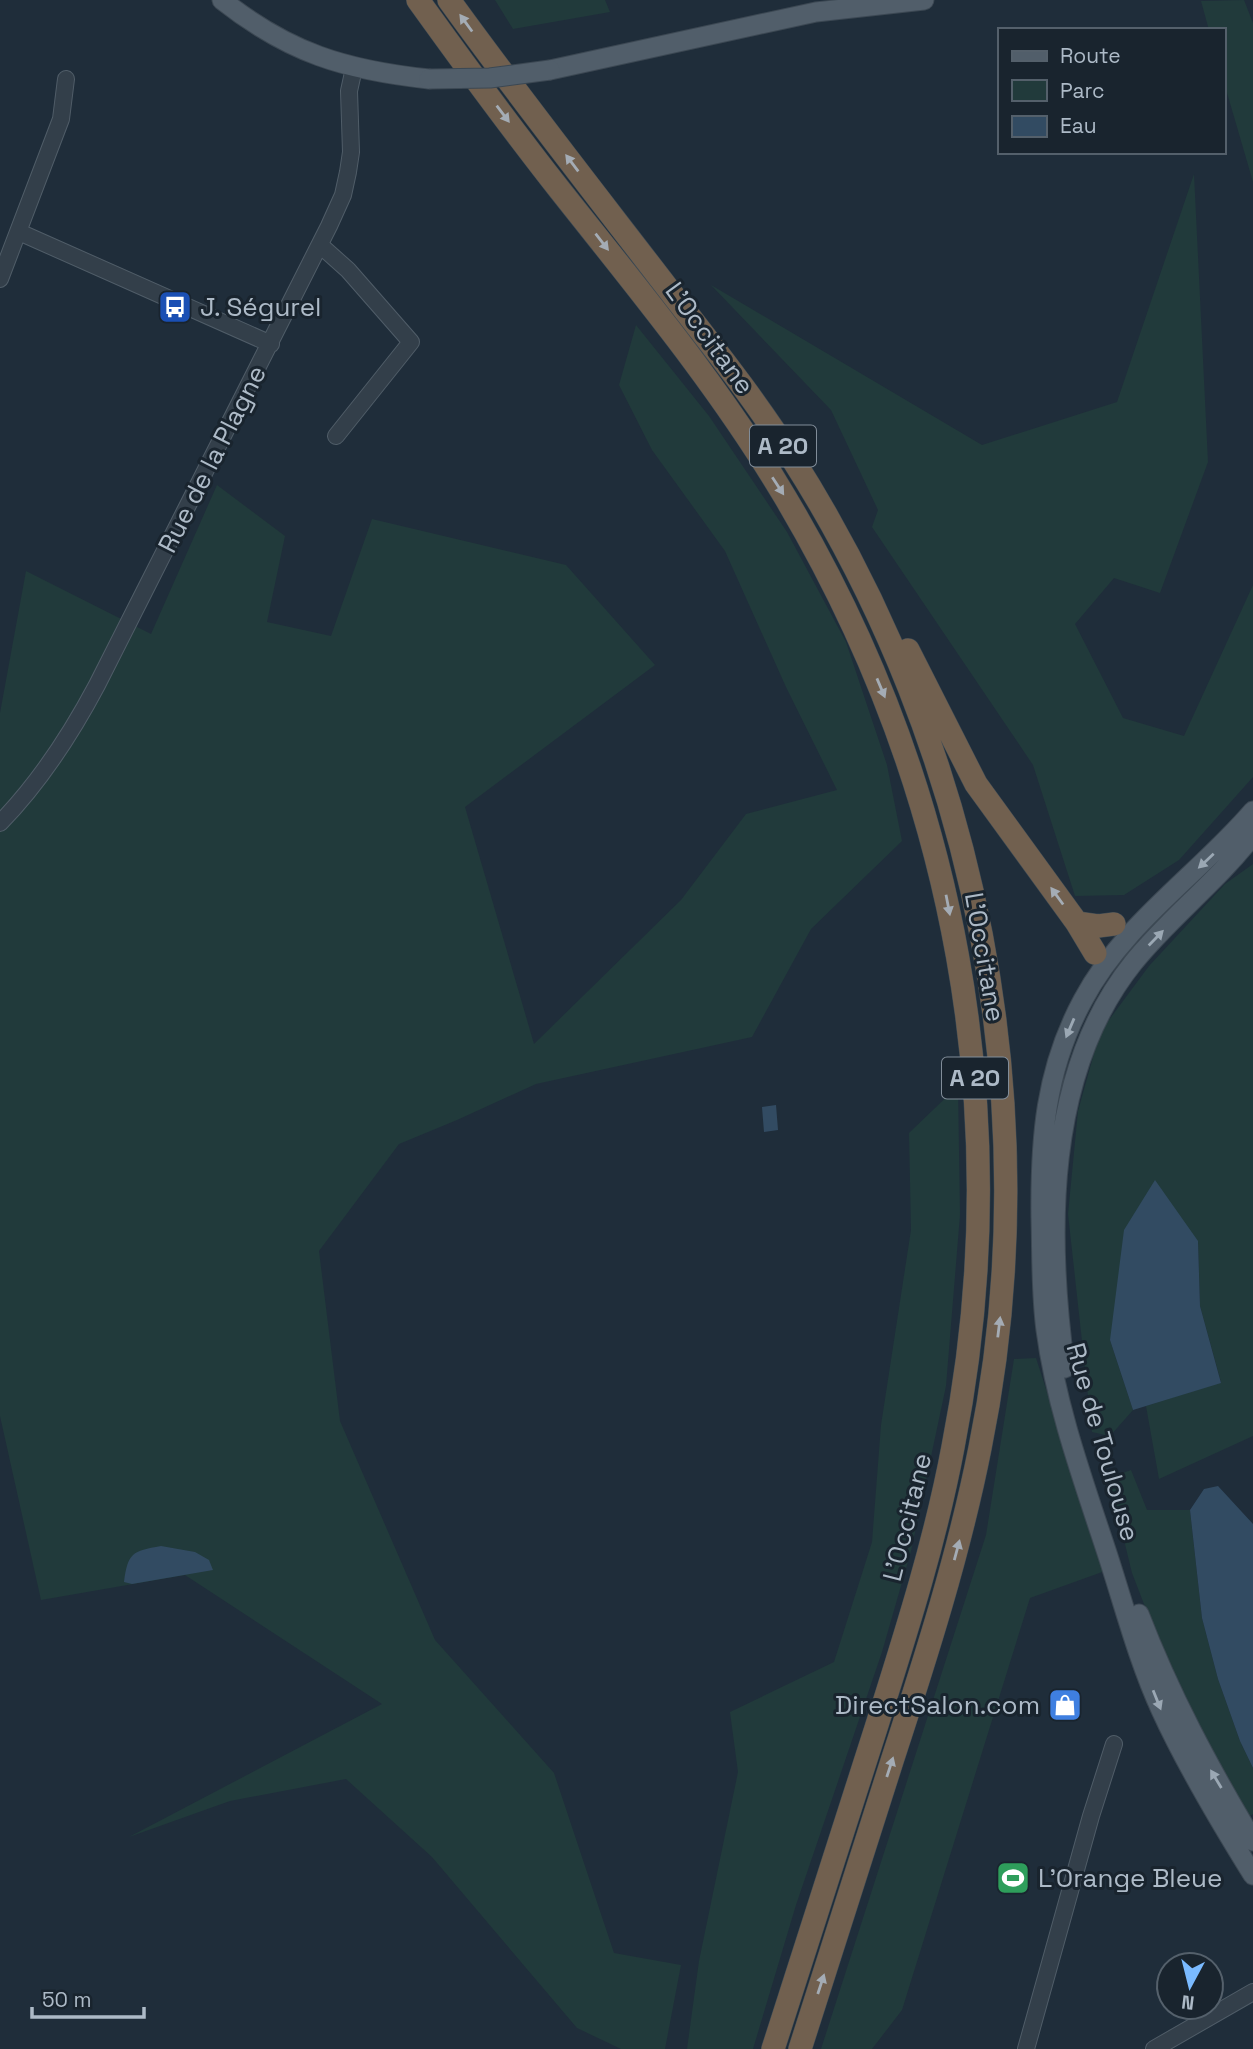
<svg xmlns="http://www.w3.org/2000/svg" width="1253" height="2049" font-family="'Space Grotesk',sans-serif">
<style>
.green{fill:#213a3b}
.water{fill:#324b62}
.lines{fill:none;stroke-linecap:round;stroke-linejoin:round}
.minor-casing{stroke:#505d68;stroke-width:18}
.major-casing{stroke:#3c4853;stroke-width:21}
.highway-casing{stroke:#3d4a54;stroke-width:24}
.minor{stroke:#333f4a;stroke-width:16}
.major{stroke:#515e6a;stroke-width:19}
.highway{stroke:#71604f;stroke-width:23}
.major-bridge-casing{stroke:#3c4853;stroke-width:21;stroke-linecap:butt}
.major-bridge{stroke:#515e6a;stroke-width:19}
.oneway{fill:#a4acb5}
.oneway2{fill:#9ba8b4}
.labels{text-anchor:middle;stroke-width:6;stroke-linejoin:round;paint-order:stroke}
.shield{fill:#19242e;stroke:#818d99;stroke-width:2}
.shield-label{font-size:24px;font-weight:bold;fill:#adbac7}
.poi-label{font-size:26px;fill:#adbac7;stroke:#19242e;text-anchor:start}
.street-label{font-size:26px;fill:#adbac7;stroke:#19242e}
</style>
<rect width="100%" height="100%" fill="#1f2d3a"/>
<!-- green -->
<path class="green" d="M495 0H605L610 12 513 29Z
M1244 0 1253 23V182L1223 79V30H1209L1201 1Z
M1194 174 1208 462 1160 593 1114 578 1075 624 1123 718 1184 736 1253 585V777L1179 860 1124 895 1075 896 1033 765 872 527 878 510 831 410 711 285 982 445 1117 402Z
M636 325 709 416 787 532 846 642 887 765 902 841 811 929 752 1037 536 1084 457 1120 399 1144 319 1251 340 1421 435 1640 554 1773 614 1953 681 1965 665 2049H621L577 2028 432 1857 346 1779 230 1801 129 1837 382 1704 185 1575 41 1600 0 1416V713L26 571 151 634 217 485 285 536 267 622 331 636 372 519 566 565 655 665 465 807 534 1044 681 900 746 814 837 790 786 687 725 551 652 450 619 385Z
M1253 864V1436L1159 1479 1146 1406 1221 1382 1200 1306 1198 1241 1110 1340 1133 1410 1110 1436 1092 1432 1068 1214 1078 1111 1100 1032 1149 966 1225 884Z
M958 1086 960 1215 946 1386 911 1551 882 1652 796 1905 753 2049H687L699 1961 738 1772 730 1712 834 1662 872 1542 881 1425 911 1230 909 1133Z
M1036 1358 1105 1571 1030 1598 902 2010 872 2049H821L986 1535 1014 1359Z
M1131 1470 1147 1510H1190L1202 1618 1218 1679 1240 1741 1253 1768V1814L1247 1818 1176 1687 1132 1573 1109 1478Z"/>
<!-- water -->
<path class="water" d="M776 1105 778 1130 764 1132 762 1107Z
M1155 1180 1198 1241 1200 1306 1221 1383 1133 1410 1110 1340 1124 1230Z
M1218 1486 1253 1524V1768L1240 1741 1218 1679 1202 1618 1190 1510 1204 1489Z
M161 1546 195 1552 209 1560 213 1570 132 1584 124 1582C128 1553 132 1551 161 1546Z"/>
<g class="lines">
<defs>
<path id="minor" d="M19 232 271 344
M320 245 348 270 411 342 336 436
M0 279 61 119 66 79
M0 823C39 783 71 734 97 685L329 226 343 195 348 172 351 152 349 91 354 68
M1026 2049 1091 1816 1114 1744
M1154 2049 1253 1992"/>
<path id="major" d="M222 0C289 53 345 70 429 79
M550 70 816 12 924 0
M1253 811C1198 875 1123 924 1083 1000 1045 1070 1040 1140 1041 1218 1042 1255 1041 1293 1046 1330 1056 1406 1083 1480 1107 1553 1124 1605 1138 1660 1161 1710 1187 1767 1220 1822 1253 1875
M1065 1368C1047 1235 1045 1073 1133 963 1170 917 1217 882 1253 835
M1139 1614C1170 1695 1209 1767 1253 1841"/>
<path id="highway" d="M418 0C464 64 511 128 559 189 638 289 720 387 785 497 956 784 1018 1118 953 1447 935 1543 905 1636 876 1728 842 1835 807 1942 773 2049
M449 0C519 97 593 191 666 286 709 342 754 398 792 458 977 748 1049 1110 980 1448 959 1554 926 1657 892 1761 861 1857 831 1953 800 2049
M908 650 976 784 1077 923 1095 953
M1077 923 1098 926 1114 924"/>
</defs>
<!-- minor casing -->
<use href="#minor" class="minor-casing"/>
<!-- major casing -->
<use href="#major" class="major-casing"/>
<!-- highway casing -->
<use href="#highway" class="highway-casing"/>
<!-- minor -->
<use href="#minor" class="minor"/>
<!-- major -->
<use href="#major" class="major"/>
<!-- highway -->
<use href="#highway" class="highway"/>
<defs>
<path id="major-bridge" d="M429 79 490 78 550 70"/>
</defs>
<!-- major-bridge casing -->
<use href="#major-bridge" class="major-bridge-casing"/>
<!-- major-bridge -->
<use href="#major-bridge" class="major-bridge"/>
</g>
<!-- one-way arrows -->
<defs><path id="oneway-solid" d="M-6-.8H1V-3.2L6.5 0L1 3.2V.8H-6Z" transform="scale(1.75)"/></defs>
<g class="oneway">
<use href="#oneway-solid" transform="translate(466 23) rotate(-126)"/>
<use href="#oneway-solid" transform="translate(503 114) rotate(53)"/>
<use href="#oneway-solid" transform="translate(572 163) rotate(-127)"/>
<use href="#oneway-solid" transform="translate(602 242) rotate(52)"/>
<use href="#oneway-solid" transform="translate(778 486) rotate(57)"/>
<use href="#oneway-solid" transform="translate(881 688) rotate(67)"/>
<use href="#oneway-solid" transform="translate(1057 896) rotate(-126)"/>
<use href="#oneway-solid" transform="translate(948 905) rotate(79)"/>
<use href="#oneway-solid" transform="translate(999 1327) rotate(-83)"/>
<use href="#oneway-solid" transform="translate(957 1550) rotate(-75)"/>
<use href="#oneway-solid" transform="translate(890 1767) rotate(-72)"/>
<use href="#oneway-solid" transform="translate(821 1984) rotate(-72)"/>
</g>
<g class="oneway2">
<use href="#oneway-solid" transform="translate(1206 861) rotate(137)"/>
<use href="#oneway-solid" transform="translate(1156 938) rotate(-46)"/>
<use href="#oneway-solid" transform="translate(1070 1028) rotate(113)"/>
<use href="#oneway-solid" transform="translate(1157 1700) rotate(68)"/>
<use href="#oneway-solid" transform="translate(1216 1779) rotate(-121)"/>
</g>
<!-- icons -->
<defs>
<symbol id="bus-square" viewBox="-11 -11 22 22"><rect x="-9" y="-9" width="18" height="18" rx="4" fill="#1a4fb4" stroke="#19242e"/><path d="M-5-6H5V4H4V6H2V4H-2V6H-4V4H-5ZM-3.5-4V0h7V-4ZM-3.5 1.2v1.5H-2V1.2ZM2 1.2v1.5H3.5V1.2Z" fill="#fff"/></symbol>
<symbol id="shop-square" viewBox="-11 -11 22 22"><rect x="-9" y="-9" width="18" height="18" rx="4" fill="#3f7fe0" stroke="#19242e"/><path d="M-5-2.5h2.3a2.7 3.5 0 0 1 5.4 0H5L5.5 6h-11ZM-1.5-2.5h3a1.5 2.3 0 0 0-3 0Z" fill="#fff"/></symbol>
<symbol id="stadium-square" viewBox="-11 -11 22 22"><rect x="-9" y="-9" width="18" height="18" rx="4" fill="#2e9e5b" stroke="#19242e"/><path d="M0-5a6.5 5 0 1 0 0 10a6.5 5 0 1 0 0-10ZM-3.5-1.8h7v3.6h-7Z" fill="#fff"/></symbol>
</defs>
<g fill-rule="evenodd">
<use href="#bus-square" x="156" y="288" width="38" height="38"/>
<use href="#shop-square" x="1046" y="1686" width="38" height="38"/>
<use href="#stadium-square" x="994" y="1859" width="38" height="38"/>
</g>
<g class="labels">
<!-- shield labels -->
<g class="shield">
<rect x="750" y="425.5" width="66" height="41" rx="5"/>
<rect x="942" y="1057.5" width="66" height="41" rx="5"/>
</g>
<g class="shield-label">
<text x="783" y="454">A 20</text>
<text x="975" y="1086">A 20</text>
</g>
<!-- poi labels -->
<g class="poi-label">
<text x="200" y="316">J. Ségurel</text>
<text x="1040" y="1714" text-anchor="end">DirectSalon.com</text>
<text x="1038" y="1887">L'Orange Bleue</text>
</g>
<!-- street labels -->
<g class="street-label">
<text transform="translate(710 338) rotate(54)" y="9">L'Occitane</text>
<text transform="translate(212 459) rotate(-63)" y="9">Rue de la Plagne</text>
<text transform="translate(985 957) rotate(80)" y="9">L'Occitane</text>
<text transform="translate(1103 1442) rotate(74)" y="9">Rue de Toulouse</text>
<text transform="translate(907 1517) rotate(-76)" y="9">L'Occitane</text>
</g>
</g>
<!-- legend -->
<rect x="998" y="28" width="228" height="126" fill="#19242e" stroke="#54606b" stroke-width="2"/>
<rect x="1012" y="51" width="35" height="10" fill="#515e6a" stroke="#54606b" stroke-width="2"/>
<text x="1060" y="63" font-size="21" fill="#adbac7">Route</text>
<rect x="1012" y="80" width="35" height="21" fill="#213a3b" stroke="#54606b" stroke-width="2"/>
<text x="1060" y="98" font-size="21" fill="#adbac7">Parc</text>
<rect x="1012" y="116" width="35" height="21" fill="#324b62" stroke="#54606b" stroke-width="2"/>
<text x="1060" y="133" font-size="21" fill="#adbac7">Eau</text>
<!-- north arrow -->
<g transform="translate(1190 1986) rotate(187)"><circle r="33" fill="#19242e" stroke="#54606b" stroke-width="2"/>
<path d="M0-5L12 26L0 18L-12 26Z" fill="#7abaff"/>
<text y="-10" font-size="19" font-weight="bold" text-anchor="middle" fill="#adbac7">N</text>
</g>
<!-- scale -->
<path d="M32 2007v10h112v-10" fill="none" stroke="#adbac7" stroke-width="3.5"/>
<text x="42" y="2007" font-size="21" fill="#adbac7" stroke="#19242e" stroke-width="5" paint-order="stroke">50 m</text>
</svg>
